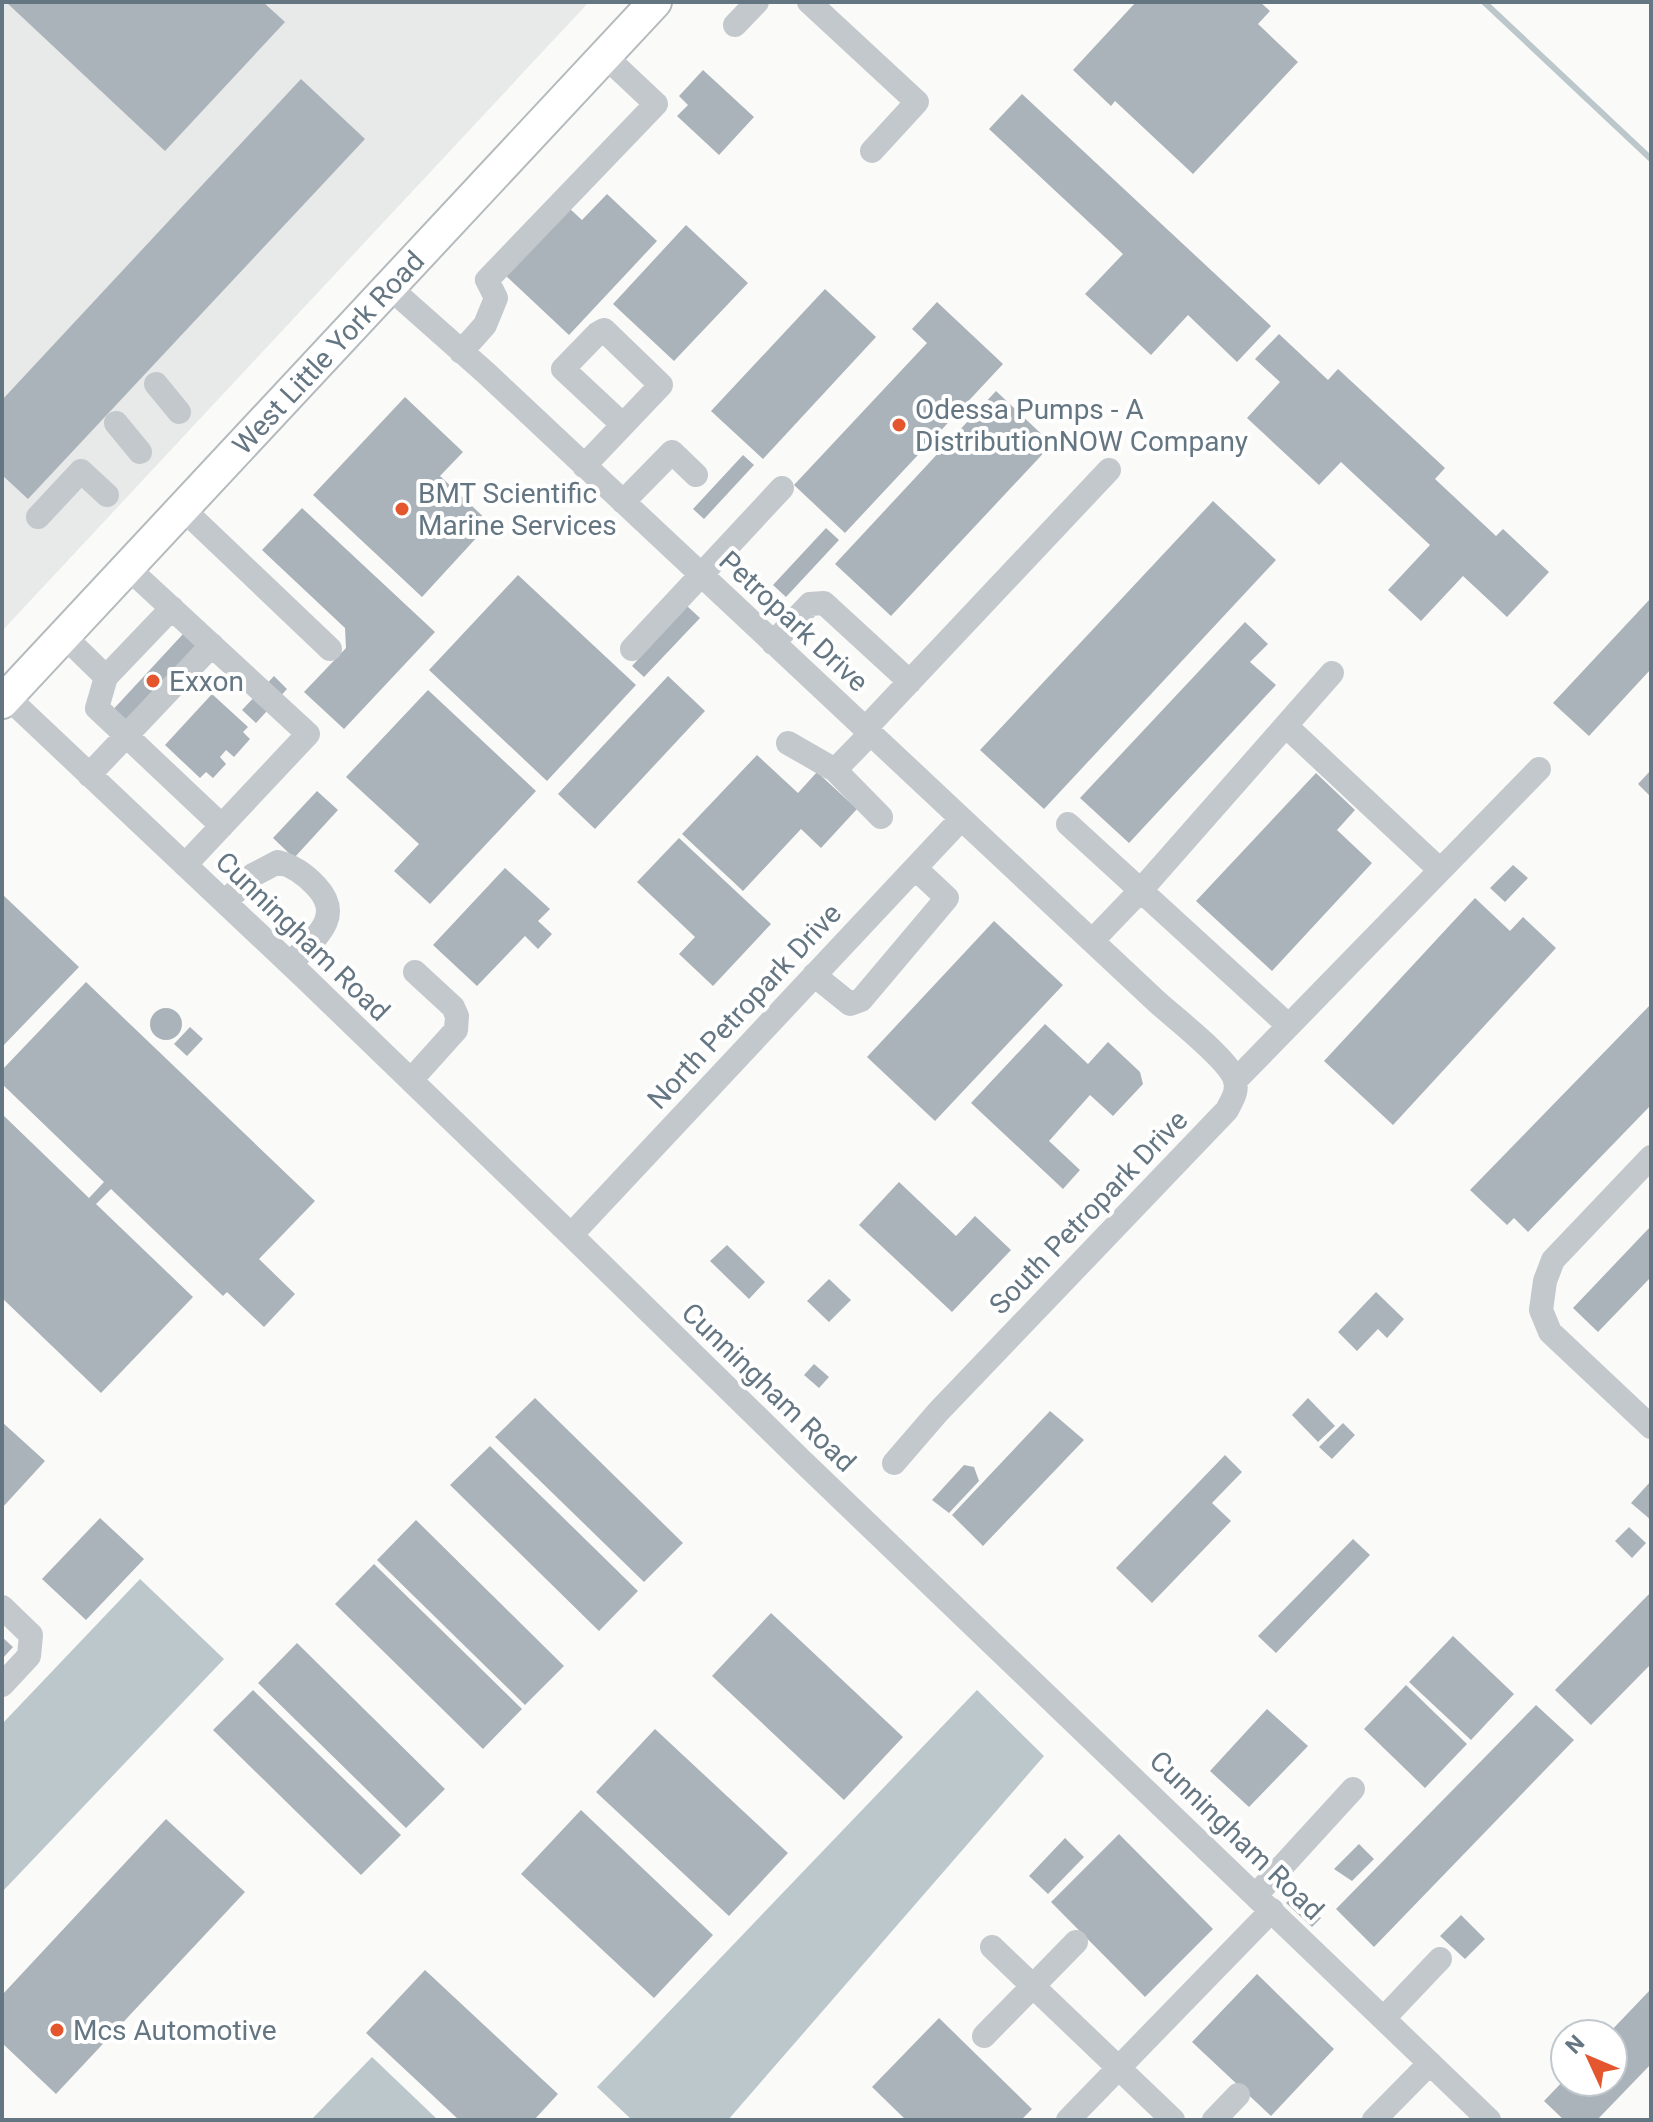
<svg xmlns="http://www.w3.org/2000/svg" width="1653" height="2122" font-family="Roboto,sans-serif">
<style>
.built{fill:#e8e9e9}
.water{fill:#bbc7cb}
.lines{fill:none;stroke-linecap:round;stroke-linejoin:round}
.stream{stroke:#bbc7cb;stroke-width:6}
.building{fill:#aab3b9}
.major-casing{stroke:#b5babe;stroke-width:36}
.minor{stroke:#c3c8cc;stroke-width:24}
.major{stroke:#fff;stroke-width:32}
.poi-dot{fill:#e4572e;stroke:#fff;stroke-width:3}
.labels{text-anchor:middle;stroke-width:8;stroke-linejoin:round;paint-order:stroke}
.street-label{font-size:28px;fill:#657683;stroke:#fff}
.poi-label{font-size:28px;fill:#657683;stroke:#fff;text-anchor:start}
</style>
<rect width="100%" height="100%" fill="#fafaf8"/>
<!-- built -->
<path class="built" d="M2 2H589L2 631Z"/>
<!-- water -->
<path class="water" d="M140 1579 224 1659 2 1892V1724Z
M977 1690 1044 1756 728 2120H632L597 2087Z
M372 2057 438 2120H311Z"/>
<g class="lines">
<!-- stream -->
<path class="stream" d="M1484 2 1651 159"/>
</g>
<!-- building -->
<path class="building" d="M6 2H263L285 22 165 151Z
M1136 2H1260L1270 11 1258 24 1298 62 1193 174 1115 101 1111 106 1073 70Z
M703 70 754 117 719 155 677 116 688 105 679 96Z
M301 79 365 139 28 499 2 475V400Z
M1022 94 1271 326 1237 362 1188 315 1151 355 1085 294 1123 254 989 129Z
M607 194 657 241 569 335 506 276 569 208 582 220Z
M686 225 748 283 674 361 613 304Z
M825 289 876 337 763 459 711 411Z
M937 302 1003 364 845 533 794 485 927 343 912 329Z
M1279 334 1328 380 1338 369 1445 468 1435 479 1496 536 1503 529 1549 572 1507 617 1463 576 1421 621 1388 590 1430 545 1341 462 1319 485 1247 418 1280 382 1255 359Z
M996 391 1052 444 891 616 835 564Z
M405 397 463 452 440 476 490 523 422 597 313 495Z
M743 455 754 465 704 519 693 509Z
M1213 501 1276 560 1044 809 980 750Z
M302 508 435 632 344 729 304 692 346 648 345 628 262 550Z
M826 528 839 540 786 597 773 585Z
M518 575 636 685 547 781 429 670Z
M1651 598V669L1589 736 1553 703Z
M687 606 700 618 644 677 632 666Z
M1245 622 1268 644 1250 662 1276 685 1129 843 1080 798Z
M183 634 197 647 123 727 109 714Z
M274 676 287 689 256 723 242 710Z
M668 676 705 711 595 829 558 794Z
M428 690 536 791 430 904 394 871 419 844 346 777Z
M212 694 248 727 243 732 250 739 234 757 226 750 220 757 226 764 213 778 206 772 200 778 165 745Z
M757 755 798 793 817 772 857 809 821 848 801 829 743 891 682 834Z
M1651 770V797L1638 784Z
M1316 773 1355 810 1337 830 1372 863 1272 971 1196 901Z
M317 791 338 810 294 858 273 838Z
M679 838 771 924 713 986 679 954 695 937 637 882Z
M1513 865 1528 878 1505 902 1490 888Z
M505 868 550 909 538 921 552 934 538 949 525 936 477 986 433 945Z
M2 894 79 967 2 1047Z
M1475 898 1510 931 1523 917 1556 948 1393 1125 1324 1061Z
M994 921 1063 985 935 1121 867 1057Z
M86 982 315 1201 259 1259 295 1294 264 1327 227 1292 223 1296 111 1189 96 1204 193 1297 101 1393 2 1298V1114L89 1198 104 1182 2 1084V1070Z
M1651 1004V1105L1528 1232 1514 1218 1507 1225 1470 1190Z
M150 1024a16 16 0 1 1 32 0a16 16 0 1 1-32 0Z
M1045 1024 1088 1064 1108 1042 1140 1072 1143 1084 1113 1116 1090 1095 1049 1141 1080 1170 1063 1189 971 1103Z
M190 1027 203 1039 187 1056 174 1044Z
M899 1182 956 1236 975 1216 1011 1250 952 1312 859 1225Z
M1651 1226V1277L1598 1332 1573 1308Z
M727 1245 765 1282 749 1299 710 1261Z
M829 1279 851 1300 829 1322 807 1301Z
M1376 1292 1404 1319 1387 1338 1378 1329 1357 1351 1338 1332Z
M814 1364 829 1377 819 1388 804 1375Z
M535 1398 683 1543 644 1582 495 1437Z
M1308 1398 1335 1426 1318 1442 1292 1415Z
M1050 1411 1084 1440 983 1546 952 1515Z
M2 1422 45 1461 2 1508Z
M1343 1423 1355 1435 1332 1459 1319 1447Z
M490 1446 638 1591 599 1631 450 1485Z
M1225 1455 1242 1472 1212 1503 1231 1521 1152 1603 1116 1568Z
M964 1465 974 1467 979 1481 949 1513 932 1500Z
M1651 1481V1520L1631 1503Z
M100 1518 144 1559 86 1620 42 1579Z
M416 1520 564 1666 525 1705 377 1560Z
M1629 1527 1646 1543 1632 1558 1615 1541Z
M1353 1539 1370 1555 1276 1653 1258 1636Z
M374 1564 522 1709 483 1749 335 1604Z
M1651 1592V1664L1591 1725 1555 1690Z
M771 1613 903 1737 844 1800 712 1676Z
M1453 1636 1514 1694 1471 1740 1409 1682Z
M2 1637 13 1647 2 1659Z
M297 1643 445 1789 406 1828 258 1683Z
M1406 1685 1467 1744 1425 1788 1364 1729Z
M253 1690 401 1835 361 1875 213 1730Z
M1536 1705 1574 1740 1374 1947 1336 1909Z
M1267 1709 1308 1746 1249 1807 1210 1771Z
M655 1729 788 1853 729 1916 596 1792Z
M581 1810 713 1935 654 1998 521 1874Z
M166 1819 245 1892 56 2094 2 2043V1995Z
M1119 1834 1213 1929 1145 1997 1051 1902Z
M1065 1838 1084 1857 1048 1894 1029 1876Z
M1359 1844 1374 1859 1352 1881 1334 1869Z
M1296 1893 1321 1918 1312 1927 1286 1903Z
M1461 1915 1485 1939 1465 1959 1440 1936Z
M425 1970 558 2094 534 2120H459L366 2033Z
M1257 1974 1334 2049 1271 2116 1192 2042Z
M1651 1989V2064L1597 2120H1564L1544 2101 1565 2079V2082H1613V2034H1608Z
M939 2018 1032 2109 1021 2120H906L872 2087Z"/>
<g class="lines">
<defs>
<g id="major">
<path id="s1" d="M2 702 655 2"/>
</g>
</defs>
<!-- major casing -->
<use href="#major" class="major-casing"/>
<!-- minor -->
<path class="minor" d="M809 2 917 102 872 151
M735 25 757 2
M389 287 486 373 1155 1000C1173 1017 1229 1059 1235 1080 1238 1092 1232 1100 1227 1110L938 1412 894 1463
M461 352 485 325 496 298 487 280 656 104 605 56
M156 384 179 412
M116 423 140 452
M584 466 661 385 604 330 597 334 563 369 623 425
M623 502 672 452 696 475
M183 509 330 649
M38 517 81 471 107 495
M128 568 308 734 185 865
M64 636 106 677 97 708 222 826
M773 643 810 604 824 603 910 682
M632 649 782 488
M106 677 172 608
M2 692 304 977 571 1235 800 1459 1489 2120
M1286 726 1440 870
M865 729 1109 470
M870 734 835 770 881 817
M788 743 835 770
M89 775 212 645
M1068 824 1289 1026
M225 902 253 875 278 862C293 866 305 874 316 886 346 918 313 939 290 964
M1092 941 1141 890 1332 673
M814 975 850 1004 861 1000 947 898 915 868
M411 1080 456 1030 457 1016 453 1007 415 972
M1235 1081 1539 769
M1651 1157 1553 1260 1545 1281 1541 1310 1550 1332 1651 1427
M571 1235 961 819
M2 1607 31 1635 29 1656 2 1685
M1256 1895 1353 1789
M992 1947 1173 2120
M1384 2018 1440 1959
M984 2036 1076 1942
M1068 2120 1272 1910
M1214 2120 1238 2095
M1374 2120 1430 2063"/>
<!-- major -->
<use href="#major" class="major"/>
</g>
<!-- markers -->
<g class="poi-dot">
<circle cx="899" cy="425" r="8"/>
<circle cx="402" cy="509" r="8"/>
<circle cx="153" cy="681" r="8"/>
<circle cx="57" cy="2030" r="8"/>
</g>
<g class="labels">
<!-- street labels -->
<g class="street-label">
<text dy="10" stroke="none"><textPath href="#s1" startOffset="478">West Little York Road</textPath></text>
<text transform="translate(794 621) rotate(43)" y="10">Petropark Drive</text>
<text transform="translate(303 936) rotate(44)" y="10">Cunningham Road</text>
<text transform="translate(744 1006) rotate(-47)" y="10">North Petropark Drive</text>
<text transform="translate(1088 1212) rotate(-46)" y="10">South Petropark Drive</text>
<text transform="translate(769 1387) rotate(44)" y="10">Cunningham Road</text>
<text transform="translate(1237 1835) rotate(44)" y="10">Cunningham Road</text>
</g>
<!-- poi labels -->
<g class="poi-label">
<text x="915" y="419">Odessa Pumps - A<tspan x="915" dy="32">DistributionNOW Company</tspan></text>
<text x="418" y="503">BMT Scientific<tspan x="418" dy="32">Marine Services</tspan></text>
<text x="169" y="691">Exxon</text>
<text x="73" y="2040">Mcs Automotive</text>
</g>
</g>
<!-- border -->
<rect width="1653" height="2122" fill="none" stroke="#657683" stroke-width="8"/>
<!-- north arrow -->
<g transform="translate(1589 2058) rotate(314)"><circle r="38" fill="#ffffff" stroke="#c1c8cd" stroke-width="2"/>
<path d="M0-6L14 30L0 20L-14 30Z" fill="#e4572e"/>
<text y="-12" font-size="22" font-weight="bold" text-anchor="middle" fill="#657683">N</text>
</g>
</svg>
